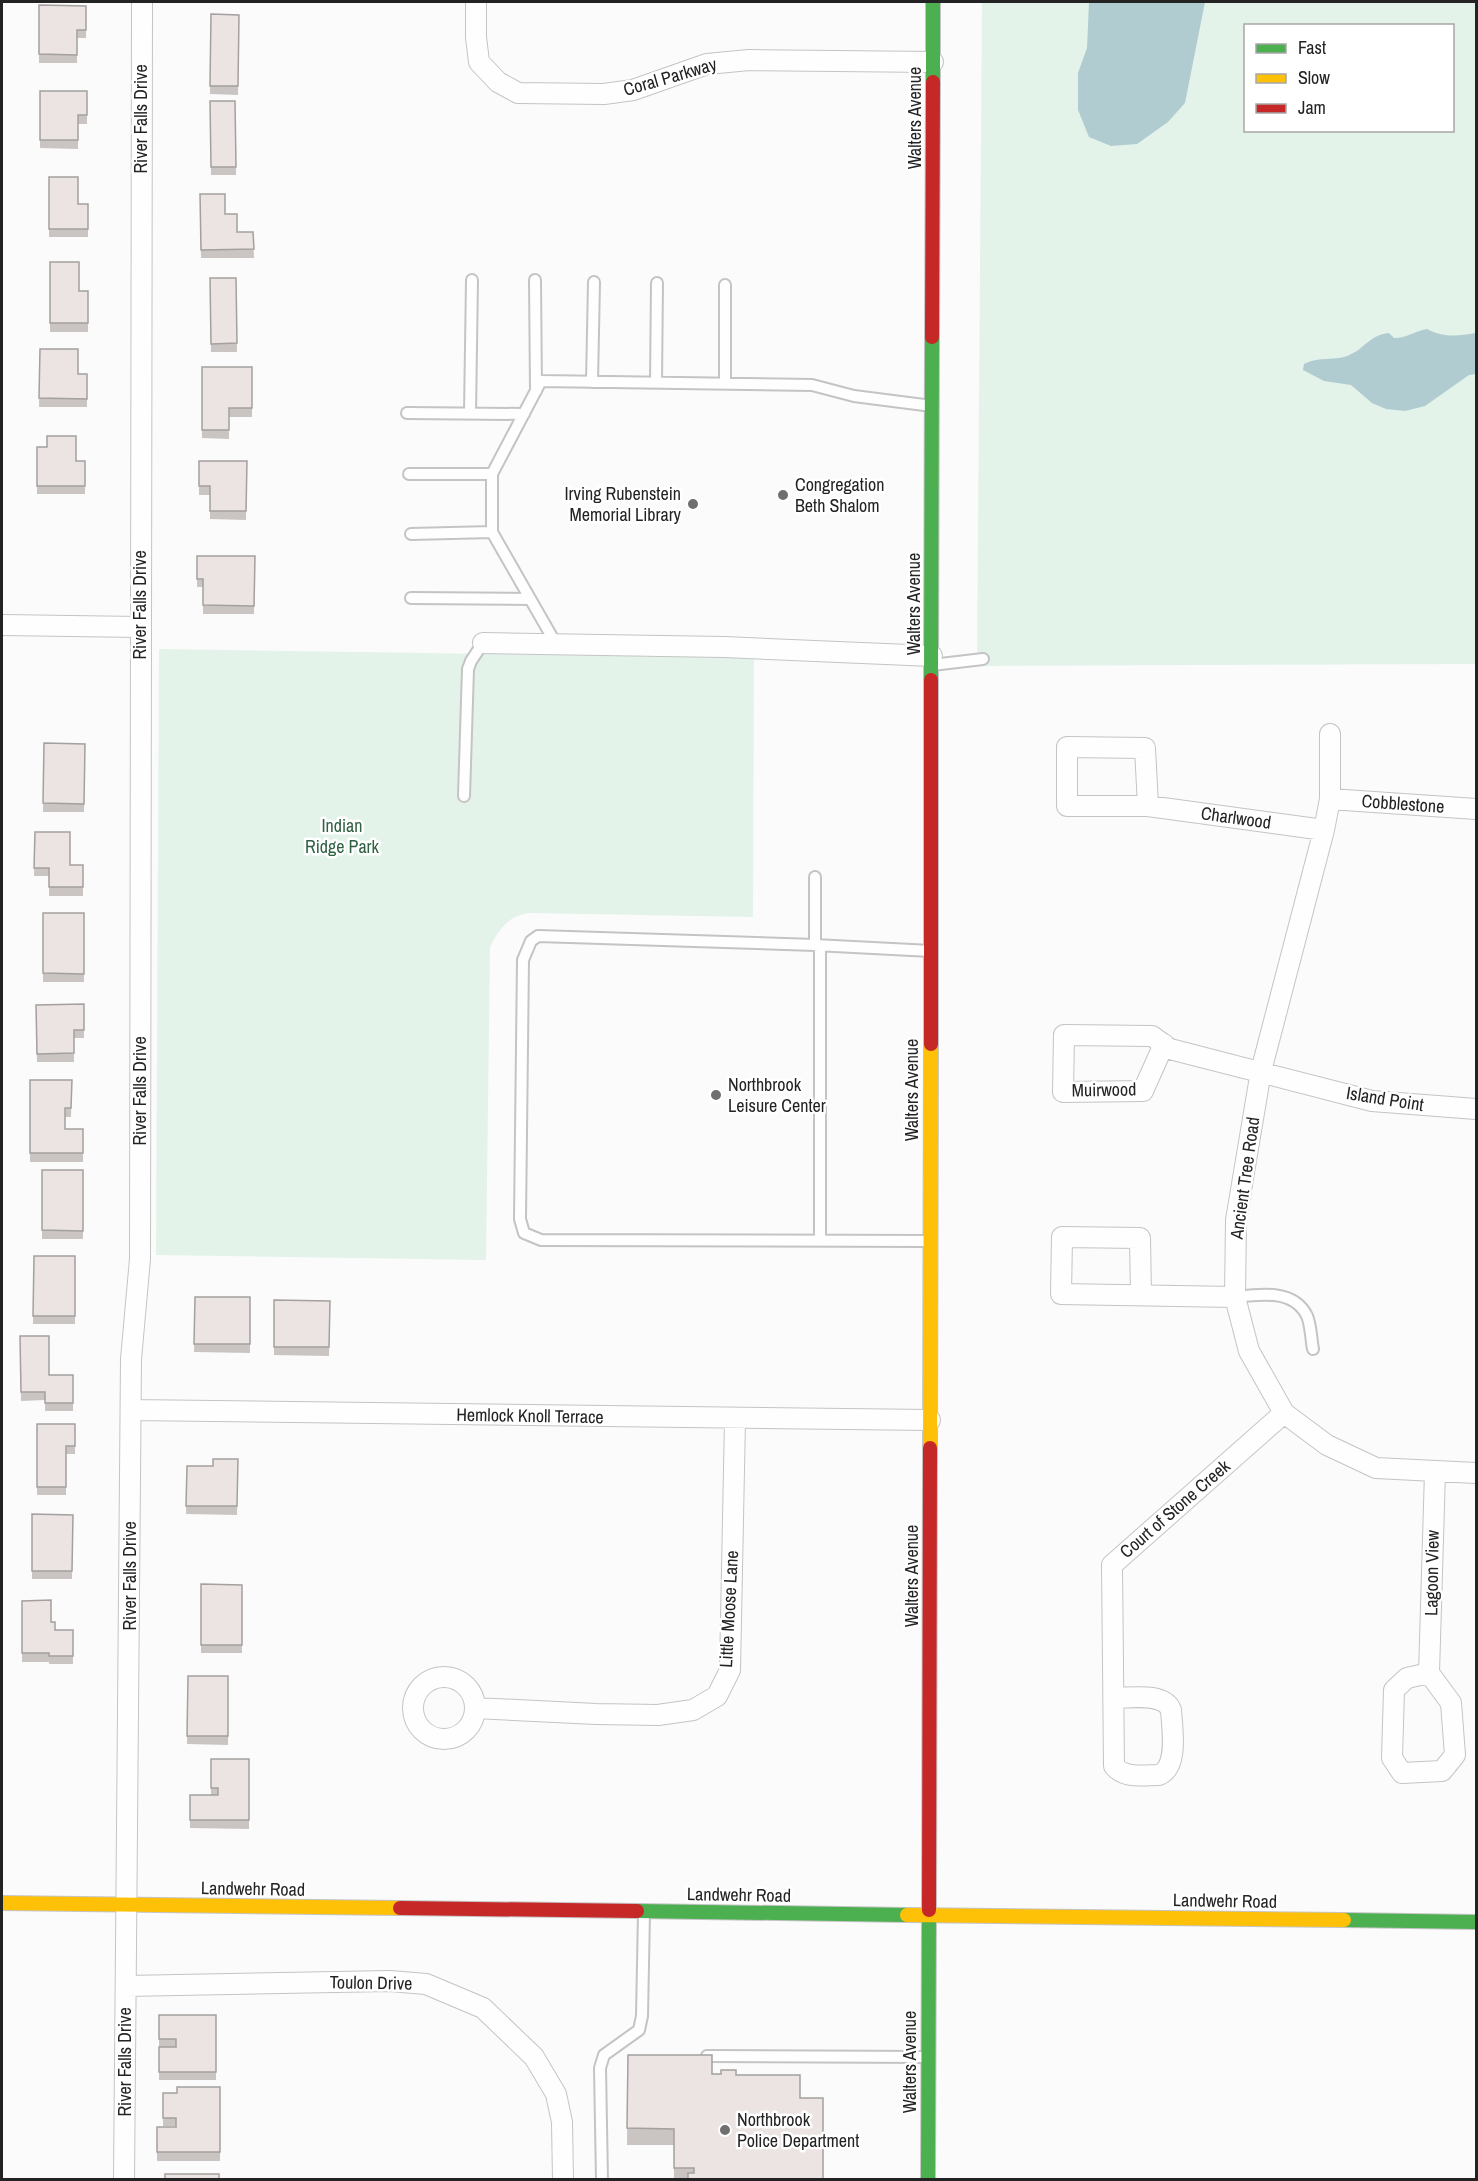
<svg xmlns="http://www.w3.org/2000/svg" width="1478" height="2181" font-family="'Archivo Narrow',sans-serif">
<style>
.green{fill:#e3f3e9;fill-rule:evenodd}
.water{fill:#b1ccd1}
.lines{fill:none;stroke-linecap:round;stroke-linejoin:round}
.lane-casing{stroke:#c4c4c5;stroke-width:14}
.street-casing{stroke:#c4c4c5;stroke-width:22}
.fast-casing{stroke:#c4c4c5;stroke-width:16}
.slow-casing{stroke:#c4c4c5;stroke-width:16}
.jam-casing{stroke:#c4c4c5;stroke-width:16}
.lane{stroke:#fefeff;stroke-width:10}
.street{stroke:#fefeff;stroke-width:20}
.fast{stroke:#4caf50;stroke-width:14}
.slow{stroke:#ffc107;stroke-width:14}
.jam{stroke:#c62828;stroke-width:14}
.wall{fill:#cac4c3}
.building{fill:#ebe4e3;stroke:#a4a09f;stroke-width:1.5}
.poi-dot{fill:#6f6f70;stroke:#fff;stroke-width:2}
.labels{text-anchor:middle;stroke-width:5;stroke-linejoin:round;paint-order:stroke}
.street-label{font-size:18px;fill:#232324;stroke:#fff}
.poi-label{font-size:18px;fill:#232324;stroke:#fff;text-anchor:start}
.park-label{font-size:18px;fill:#2f6042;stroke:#fff}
</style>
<rect width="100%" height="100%" fill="#fbfbfc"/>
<!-- green -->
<path class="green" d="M982 2H1476V664L977 666ZM1246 26H1452V130H1246Z
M159 649 754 658 753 917 529 913C508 916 499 929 490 947L486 1260 156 1255Z"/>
<!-- water -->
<path class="water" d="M1089 2H1205L1185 103 1168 122 1137 144 1111 146 1089 137 1078 110V73L1087 48Z
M1427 329C1444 338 1458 336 1476 333V374L1469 375 1425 406 1405 411 1386 409 1372 403 1351 385 1324 381 1303 370 1304 364C1320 356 1334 361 1347 356 1364 350 1369 335 1389 333L1394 338C1407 338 1415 331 1427 329Z"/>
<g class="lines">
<defs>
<path id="lane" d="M535 280 536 391
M725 285V382
M592 382 594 282
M656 382 657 283
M407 413 524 414
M470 413 472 280
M409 474H492
M411 534 492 532
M411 598 530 599
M556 644 492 532V474L541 381 812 385 854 396 932 406
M932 665 983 659
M464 796 468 669 471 661 483 643
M815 945V877
M820 1240V945
M929 1241 541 1240 524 1233 520 1219 523 960 531 941 538 936 815 945 931 951
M1235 1297C1260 1294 1294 1289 1307 1316 1311 1325 1311 1339 1313 1349
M707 2056 928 2057
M602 2180 600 2068 604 2055 639 2030 642 2016 644 1913"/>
<path id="street" d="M476 2V37L479 62 498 82 518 93 604 94 633 90 707 64 749 60 933 62
M2 625 139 627
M483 643 724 647 932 656
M1330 734V799L1324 830 1261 1071 1236 1220 1235 1297 1249 1351 1284 1413 1327 1445 1376 1468 1476 1473
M1330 799 1476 809
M1148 806 1145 748 1067 747V806H1148L1324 830
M1164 1044 1143 1091 1063 1092 1064 1035 1152 1036 1170 1049 1372 1101 1476 1109
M1141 1295 1140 1238 1062 1237 1061 1294 1235 1297
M131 1410 930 1420
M1429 1673 1451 1703 1455 1755 1442 1771 1402 1773 1392 1758 1394 1690 1407 1678 1429 1673 1435 1472
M413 1708a31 31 0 1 1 62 0a31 31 0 1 1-62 0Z
M1114 1698C1130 1698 1164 1692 1171 1710 1172 1728 1179 1767 1159 1775 1144 1775 1125 1779 1114 1766L1112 1565 1284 1413
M475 1708 596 1714 658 1715 693 1710 717 1696 730 1670 735 1419
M126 1986 390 1981 426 1984 483 2008 534 2057 556 2094 562 2122 563 2180
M124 2180 131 1359 140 1259 142 2"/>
<path id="fast" d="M933 82V2
M931 680 932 337
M637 1911 907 1915
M1344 1920 1476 1922
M928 2180 929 1910"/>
<path id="slow" d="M930 1448 931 1044
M2 1903 400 1908
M907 1915 1344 1920"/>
<path id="jam" d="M932 337 933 82
M931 1044V680
M400 1908 637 1911
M929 1910 930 1448"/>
</defs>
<!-- lane casing -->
<use href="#lane" class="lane-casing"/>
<!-- street casing -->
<use href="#street" class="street-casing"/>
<!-- fast casing -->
<use href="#fast" class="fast-casing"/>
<!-- slow casing -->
<use href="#slow" class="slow-casing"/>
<!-- jam casing -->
<use href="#jam" class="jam-casing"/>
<!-- lane -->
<use href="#lane" class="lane"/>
<!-- street -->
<use href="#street" class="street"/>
<!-- fast -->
<use href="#fast" class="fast"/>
<!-- slow -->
<use href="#slow" class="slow"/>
<!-- jam -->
<use href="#jam" class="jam"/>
</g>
<!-- wall -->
<path class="wall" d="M39 5 86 6V38H77V63H39Z
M211 14 239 15 238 95 210 94Z
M40 91H87V124H78V149L40 148Z
M210 101H235L236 175H211Z
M49 177 78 204H88V237H49Z
M200 194 225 214 237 232H253L254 258H201Z
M50 262 79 291H88V332H50Z
M210 278H236L237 352H211Z
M40 349 78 374H87V407H39Z
M202 367H252V417H229V439L202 438Z
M37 447 76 461H85V494H37Z
M199 461H247L246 520 210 519V495H199Z
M197 556H255L254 614H203V587H197Z
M44 743 85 744 84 812H43Z
M35 832 70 865H83V896H49V876H34Z
M43 913H84V982H43Z
M84 1004V1038H74V1062H37L36 1005Z
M30 1080H72L71 1117H65V1129H83V1162H30Z
M42 1170H83V1239H42Z
M34 1256H75V1324H33Z
M195 1297H250V1353L194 1352Z
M274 1300 330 1301 329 1356 274 1355Z
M20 1336 49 1375H73V1411H45V1400L21 1401Z
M37 1424H75V1454H66V1495H37Z
M238 1459 237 1515 186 1514 187 1466H213Z
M32 1514 73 1515 72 1579H32Z
M201 1584 242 1585V1653H201Z
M22 1601 51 1622 55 1630H73V1664H49V1662H22Z
M188 1676H228V1745L187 1744Z
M211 1759H249V1829L190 1828V1795H211Z
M159 2015H216V2080H159Z
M628 2055 712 2074 736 2075 800 2098 823 2180H674V2145H627Z
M220 2087V2161H157V2127H176V2126H163V2093H177Z"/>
<!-- building -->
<path class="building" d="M39 5 86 6V30H77V55L39 54Z
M211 14 239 15 238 86H210Z
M40 91H87V115H78V140H40Z
M210 101H235L236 167H211Z
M49 177H78V204H88V229H49Z
M200 194H225V214H237V232H253L254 249 201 250Z
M50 262H79V291H88V323H50Z
M210 278H236L237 343 211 344Z
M40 349H78V374H87V399L39 398Z
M202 367H252V408H229V430H202Z
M47 436H76V461H85V486H37V447H47Z
M199 461H247L246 511H210V486H199Z
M197 556H255L254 606 203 605V579H197Z
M44 743 85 744 84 804 43 803Z
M35 832H70V865H83V887H49V868H34Z
M43 913H84V974L43 973Z
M84 1004V1030H74V1053L37 1054 36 1005Z
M30 1080H72L71 1108H65V1129H83V1153H30Z
M42 1170H83V1231L42 1230Z
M34 1256H75V1316H33Z
M195 1297H250V1344H194Z
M274 1300 330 1301 329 1347H274Z
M20 1336H49V1375H73V1403H45V1392H21Z
M37 1424H75V1446H66V1487H37Z
M213 1459H238L237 1506H186L187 1466H213Z
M32 1514 73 1515 72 1571H32Z
M201 1584 242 1585V1645H201Z
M51 1600V1622H55V1630H73V1656H49V1653H22V1601Z
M188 1676H228V1736H187Z
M211 1759H249V1820H190V1795H218V1788H211Z
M159 2015H216V2072H159V2047H176V2039H159Z
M628 2055H712V2074H721V2070H736V2075H800V2098H823V2180H688V2173H694V2168H674V2129L627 2128Z
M177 2087H220V2152H157V2127H176V2118H163V2093H177Z
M165 2174H219V2180H165Z"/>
<!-- markers -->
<g class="poi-dot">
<circle cx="783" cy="495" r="6"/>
<circle cx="693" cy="504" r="6"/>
<circle cx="716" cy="1095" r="6"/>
<circle cx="725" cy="2130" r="6"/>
</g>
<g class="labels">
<!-- street labels -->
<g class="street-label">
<text transform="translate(670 77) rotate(-16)" y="6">Coral Parkway</text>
<text transform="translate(915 118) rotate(-90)" y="6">Walters Avenue</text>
<text transform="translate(141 119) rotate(-90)" y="6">River Falls Drive</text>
<text transform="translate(914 604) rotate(-90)" y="6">Walters Avenue</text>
<text transform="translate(140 605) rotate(-90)" y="6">River Falls Drive</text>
<text transform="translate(1403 804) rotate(4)" y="6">Cobblestone</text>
<text transform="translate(1236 818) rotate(8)" y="6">Charlwood</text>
<text transform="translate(912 1090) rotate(-90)" y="6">Walters Avenue</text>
<text transform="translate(1104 1090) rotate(-1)" y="6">Muirwood</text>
<text transform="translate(140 1091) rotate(-90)" y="6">River Falls Drive</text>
<text transform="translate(1385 1099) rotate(9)" y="6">Island Point</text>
<text transform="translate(1245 1178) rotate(-82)" y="6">Ancient Tree Road</text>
<text transform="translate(530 1416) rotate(1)" y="6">Hemlock Knoll Terrace</text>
<text transform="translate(1175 1509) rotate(-41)" y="6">Court of Stone Creek</text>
<text transform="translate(1432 1573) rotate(-89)" y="6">Lagoon View</text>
<text transform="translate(130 1576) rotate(-90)" y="6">River Falls Drive</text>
<text transform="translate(912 1576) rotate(-90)" y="6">Walters Avenue</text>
<text transform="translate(729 1609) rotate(-87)" y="6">Little Moose Lane</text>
<text transform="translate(253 1889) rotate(1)" y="6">Landwehr Road</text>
<text transform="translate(739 1895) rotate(1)" y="6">Landwehr Road</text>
<text transform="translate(1225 1901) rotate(1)" y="6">Landwehr Road</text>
<text transform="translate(371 1983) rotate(1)" y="6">Toulon Drive</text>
<text transform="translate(125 2062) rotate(-90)" y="6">River Falls Drive</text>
<text transform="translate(910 2062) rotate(-90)" y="6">Walters Avenue</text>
</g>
<!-- poi labels -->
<g class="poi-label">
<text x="795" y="491">Congregation<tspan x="795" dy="21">Beth Shalom</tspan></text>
<text x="681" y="500" text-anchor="end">Irving Rubenstein<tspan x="681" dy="21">Memorial Library</tspan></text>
<text x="728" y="1091">Northbrook<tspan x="728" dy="21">Leisure Center</tspan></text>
<text x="737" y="2126">Northbrook<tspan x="737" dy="21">Police Department</tspan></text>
</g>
<!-- park labels -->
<g class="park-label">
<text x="342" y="832">Indian<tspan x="342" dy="21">Ridge Park</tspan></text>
</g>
</g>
<!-- border -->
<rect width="1478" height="2181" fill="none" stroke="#232324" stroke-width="6"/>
<!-- legend -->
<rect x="1244" y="24" width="210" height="108" fill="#ffffff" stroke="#a7a7a7" stroke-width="1.5"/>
<rect x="1256" y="44" width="30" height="9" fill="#4caf50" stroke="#a7a7a7" stroke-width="1.5"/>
<text x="1298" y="54" font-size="18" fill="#232324">Fast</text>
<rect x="1256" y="74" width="30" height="9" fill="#ffc107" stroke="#a7a7a7" stroke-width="1.5"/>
<text x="1298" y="84" font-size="18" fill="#232324">Slow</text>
<rect x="1256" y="104" width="30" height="9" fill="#c62828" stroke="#a7a7a7" stroke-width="1.5"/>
<text x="1298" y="114" font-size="18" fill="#232324">Jam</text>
</svg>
